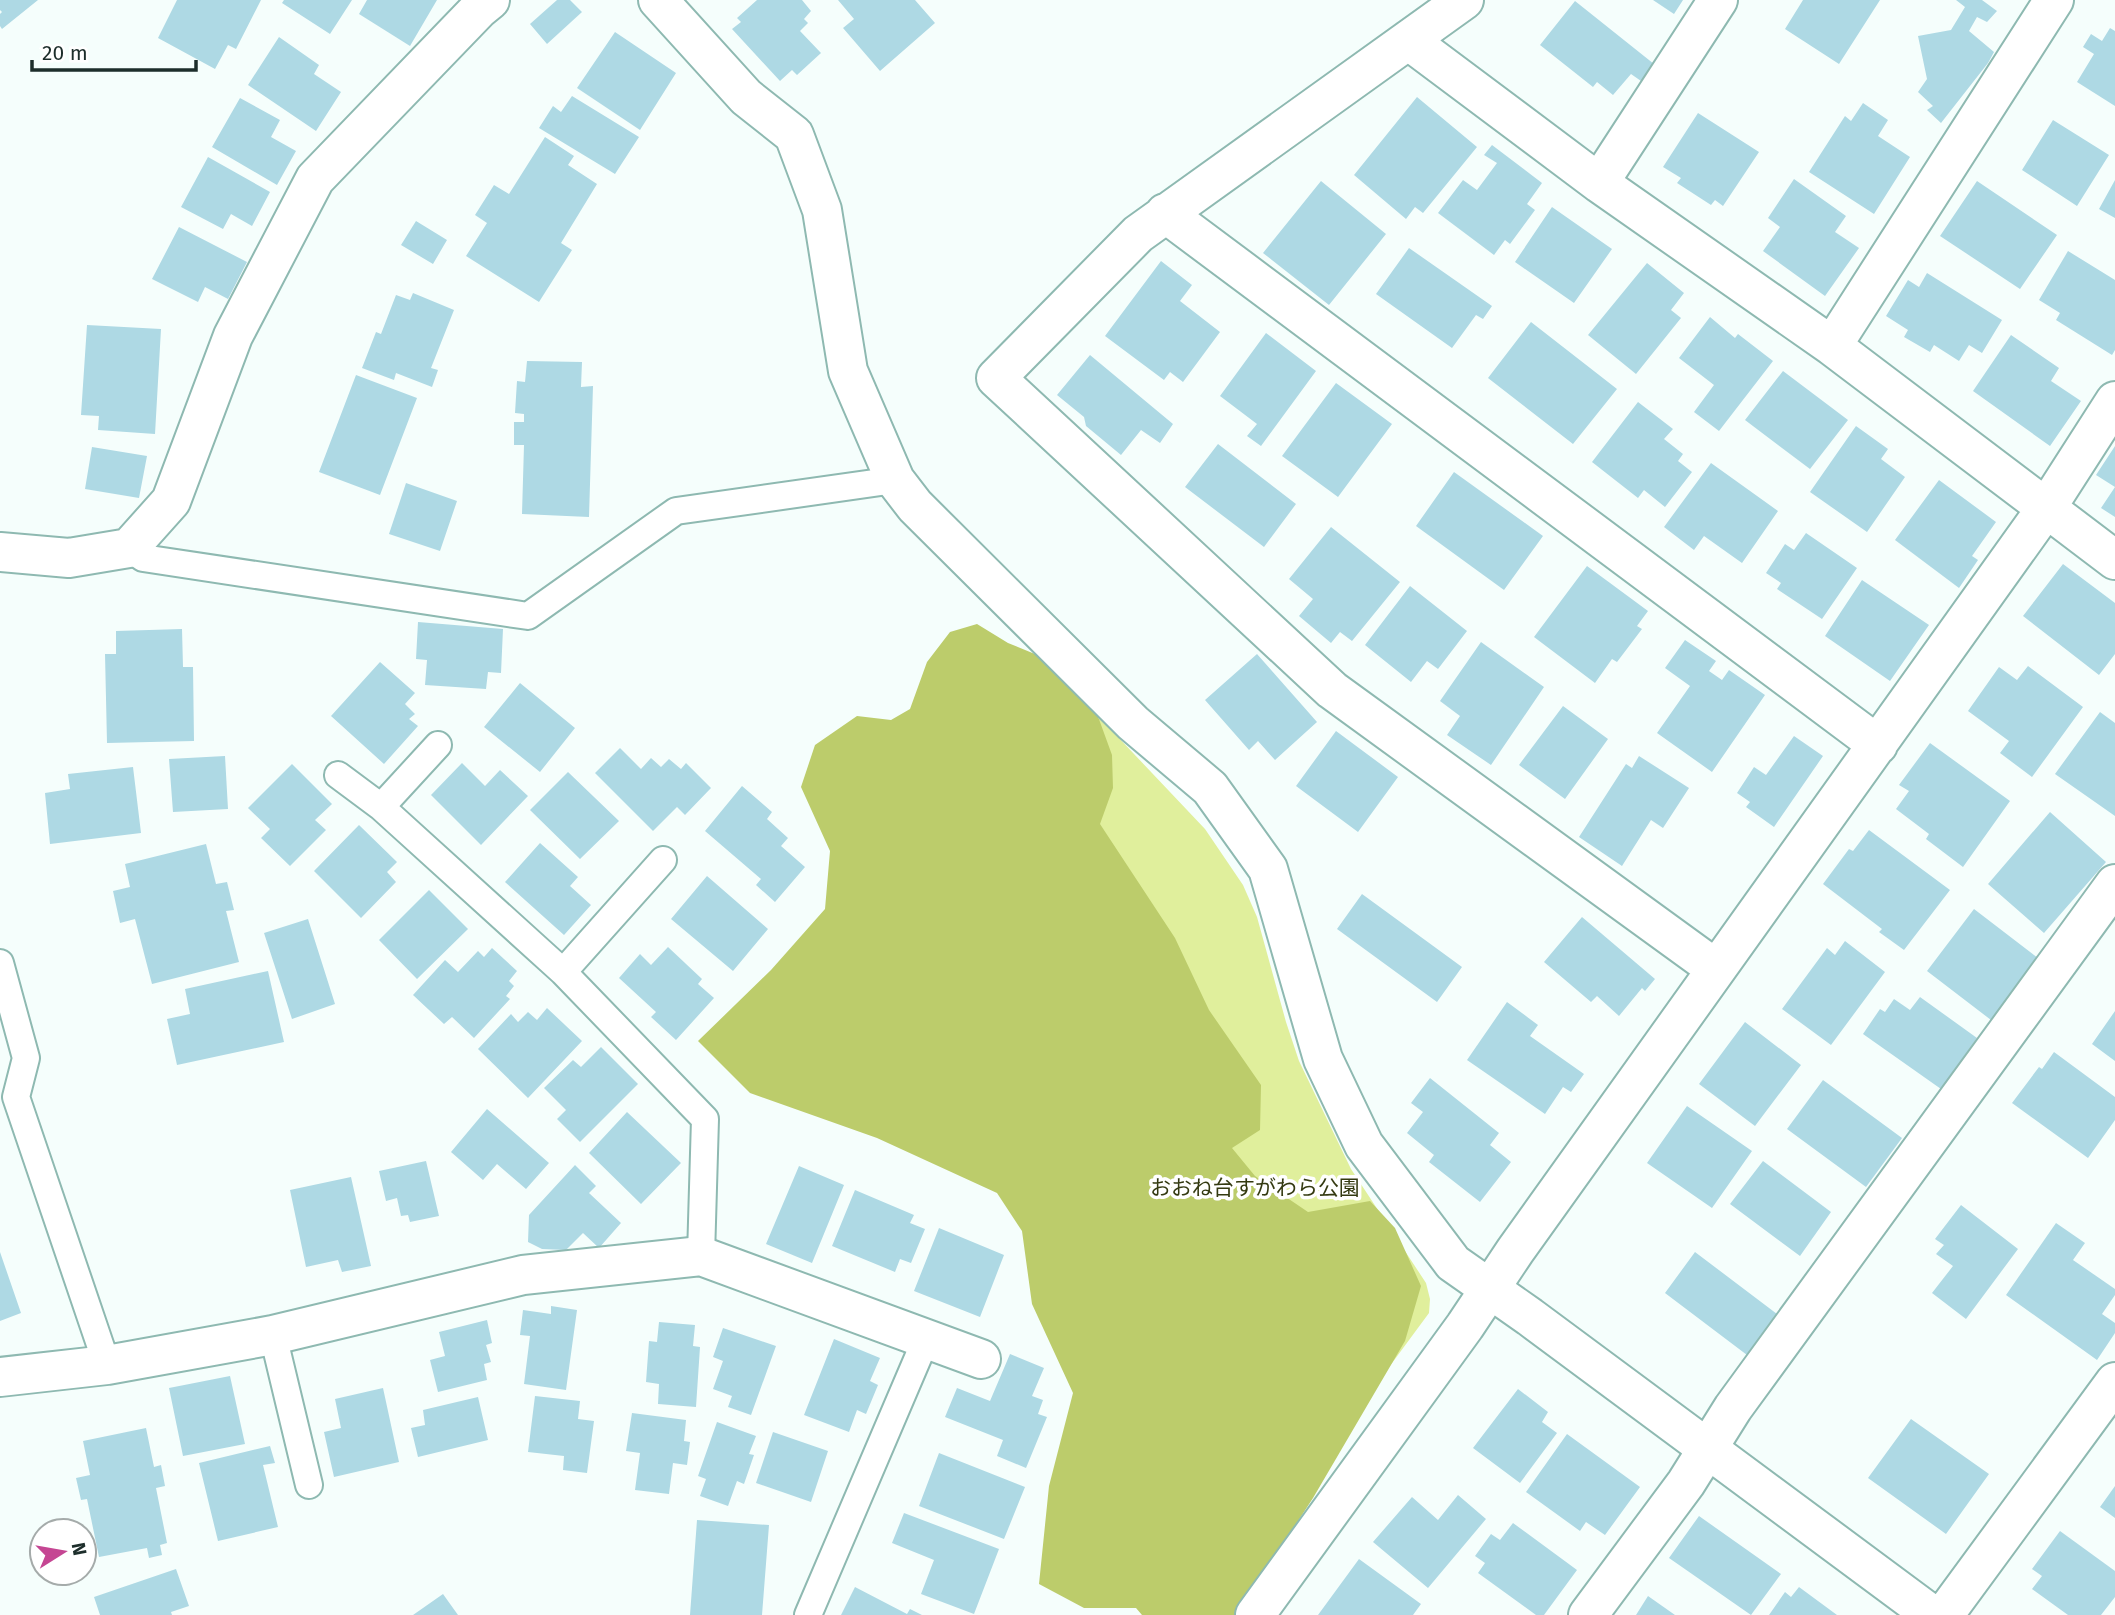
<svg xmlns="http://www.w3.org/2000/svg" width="2115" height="1615" font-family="'Fira Sans','Noto Sans JP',sans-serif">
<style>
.green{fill:#e0ef9c}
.forest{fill:#bccc6b}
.building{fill:#aed9e4}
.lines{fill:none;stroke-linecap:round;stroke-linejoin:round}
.service-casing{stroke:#8eb9b1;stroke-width:30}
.minor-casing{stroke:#8eb9b1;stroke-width:42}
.service{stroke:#fff;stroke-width:26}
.minor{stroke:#fff;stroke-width:38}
.labels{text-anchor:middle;stroke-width:7;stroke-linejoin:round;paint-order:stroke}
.park-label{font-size:21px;fill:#343a11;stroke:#fff}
</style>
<rect width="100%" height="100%" fill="#f5fefc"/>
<!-- green -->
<path class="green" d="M1099 717 1205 829 1243 885 1257 917 1286 1022 1299 1061 1351 1169 1426 1283 1430 1299 1429 1313 1206 1615 1077 924Z"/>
<!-- forest -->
<path class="forest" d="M977 624 1008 643 1047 659 1092 700 1112 755 1113 788 1100 824 1175 938 1209 1010 1261 1085 1260 1130 1232 1148 1255 1176 1308 1212 1370 1201 1395 1228 1421 1286 1405 1341 1313 1498 1237 1615H1142L1136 1608H1084L1039 1584 1049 1486 1073 1393 1032 1304 1022 1231 997 1193 877 1138 750 1093 698 1041 771 970 825 909 830 851 801 787 815 745 857 716 891 720 910 709 927 662 950 632Z"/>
<!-- building -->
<path class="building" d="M0 0H38L2 29 0 26V14L2 12 0 10Z
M177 0H261L236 49 228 45 215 69 158 38Z
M284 0H352L330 34 282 3Z
M367 0H437L410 46 359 14Z
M557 0H570L582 12 547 44 530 24Z
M757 0H802L811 11 804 19 808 23 800 31 821 53 797 75 792 70 780 81 732 29 741 22 737 18Z
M838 0H915L935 23 880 71 843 28 854 19Z
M1653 0H1683L1674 14Z
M1803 0H1880L1839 64 1785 29Z
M1956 0H1982L1997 11 1987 22 1977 17 1969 31 1994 52 1988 63 1941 123 1927 110 1933 106 1918 92 1927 79 1918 36 1951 30 1965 7Z
M1575 1 1654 64 1641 81 1631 74 1613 95 1597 82 1593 87 1540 45Z
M2110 28 2115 31V106L2077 82 2094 54 2083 47 2091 34 2102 41Z
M615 32 676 73 640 130 577 88Z
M279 37 319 65 314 74 341 92 316 131 248 85Z
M572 96 639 137 615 174 539 128 553 106 561 112Z
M1417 97 1477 147 1423 213 1415 207 1406 219 1354 175Z
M240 98 280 120 271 137 296 151 277 185 212 147Z
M1863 103 1888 120 1878 136 1910 157 1874 214 1809 172 1845 116 1851 121Z
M1698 113 1759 152 1723 206 1715 200 1711 205 1677 183 1681 178 1663 167Z
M2053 120 2109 155 2077 206 2022 170Z
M545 137 574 156 568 165 597 184 561 243 572 250 539 302 466 256 487 223 475 215 494 185 509 194Z
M1492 145 1542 183 1527 204 1535 210 1510 244 1505 240 1494 255 1438 213 1463 180 1477 190 1497 163 1484 155Z
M208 157 270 192 252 226 231 214 223 229 181 207Z
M1794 179 1846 216 1835 232 1859 248 1825 296 1763 251 1780 227 1768 218Z
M2115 180V218L2099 209Z
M1321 181 1386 234 1329 305 1263 253Z
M1977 181 2057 235 2020 289 1940 236Z
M1552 207 1612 249 1574 303 1515 262Z
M416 221 447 240 433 264 401 245Z
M179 227 247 262 228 299 205 287 198 302 152 279Z
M1409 248 1492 306 1483 319 1476 315 1452 348 1376 294Z
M2068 251 2115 280V350L2112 355 2056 320 2060 313 2039 300Z
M1161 261 1192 285 1180 301 1220 332 1183 382 1170 372 1164 380 1105 336Z
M1647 263 1684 293 1671 310 1681 318 1636 374 1588 335Z
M1927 273 2002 320 1982 353 1969 345 1959 361 1934 345 1930 352 1904 337 1908 330 1886 316 1908 280 1919 287Z
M413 293 454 310 431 368 438 370 432 387 396 373 394 380 362 368 376 332 381 334 396 295 410 300Z
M1710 317 1735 338 1738 334 1773 361 1719 431 1694 412 1714 385 1679 358Z
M1531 322 1617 389 1573 444 1488 378Z
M87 325 161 329 155 434 98 430 99 416 81 415Z
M1266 333 1316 371 1261 446 1247 436 1257 424 1220 396Z
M2011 335 2059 368 2051 381 2081 401 2050 446 1973 391Z
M1090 355 1173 424 1160 443 1141 430 1121 455 1086 426 1084 417 1057 395Z
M527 361 582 362 581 387 593 386 589 517 522 514 524 445H514V422H524V414L515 413 517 381 525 382Z
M1783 371 1848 420 1810 469 1745 420Z
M356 375 417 398 380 495 319 472Z
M1336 383 1392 424 1338 497 1282 456Z
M1638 402 1673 429 1664 439 1683 454 1678 461 1692 472 1665 507 1644 490 1638 498 1592 462Z
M1856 426 1888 449 1881 459 1905 477 1867 532 1810 492Z
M1218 444 1296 504 1264 547 1185 487Z
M2115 446V517L2101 508 2115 487 2096 475Z
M92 447 147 456 139 498 85 489Z
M1711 463 1778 511 1742 563 1704 536 1694 550 1664 527Z
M1454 472 1543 536 1504 590 1416 526Z
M1939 480 1996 522 1972 556 1978 560 1959 588 1895 540Z
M406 483 457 501 440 551 389 534Z
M1331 527 1400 582 1352 641 1340 632 1331 643 1299 616 1313 599 1289 579Z
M1806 533 1857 568 1822 619 1777 589 1781 583 1766 573 1785 544 1794 550Z
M2063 564 2115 603V654L2099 675 2023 616Z
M1587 566 1648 611 1637 626 1642 629 1617 662 1612 659 1595 683 1534 637Z
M1862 580 1929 625 1890 681 1825 636Z
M1410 586 1467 631 1438 669 1427 661 1411 682 1365 645Z
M418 622 503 629 501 673 488 672 486 689 425 685 427 660 416 659Z
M182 629 183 667H193L194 741 107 743 105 654H116V631Z
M1685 640 1716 661 1709 671 1722 680 1729 670 1765 695 1712 772 1657 733 1690 686 1665 668Z
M1481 642 1544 687 1491 765 1447 735 1460 716 1440 701Z
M1257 654 1317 722 1275 760 1258 741 1249 750 1205 700Z
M380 662 415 693 405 704 415 714 409 719 418 726 384 764 331 716Z
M2028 666 2083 707 2032 777 2000 753 2009 741 1968 711 1999 667 2017 680Z
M520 683 575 728 540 772 484 727Z
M1563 706 1608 739 1565 799 1519 765Z
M2100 712 2115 723V816L2055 774Z
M1336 731 1398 777 1358 832 1296 786Z
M1794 736 1823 756 1774 827 1746 807 1750 802 1737 793 1754 767 1766 775Z
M1930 743 2010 801 1963 867 1926 839 1929 834 1896 809 1909 791 1899 785Z
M620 748 641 769 651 758 661 767 669 759 681 769 686 763 711 788 685 815 677 807 653 831 595 773Z
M225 756 228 809 173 812 169 759Z
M1639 756 1689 788 1663 828 1651 820 1622 866 1579 837 1626 764 1632 768Z
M462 763 485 786 500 770 528 796 481 845 431 795Z
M292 764 332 804 315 820 326 830 290 866 261 838 270 829 248 808Z
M133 767 141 833 50 844 45 793 70 789 68 774Z
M568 772 619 821 580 859 530 810Z
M742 786 772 812 767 819 788 838 781 846 805 867 775 902 756 885 761 879 705 831Z
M2050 812 2106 862 2044 933 1988 884Z
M359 825 397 862 387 872 396 882 361 918 314 871Z
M1869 830 1950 890 1904 950 1879 932 1882 929 1823 884 1849 849 1853 851Z
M540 843 578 877 570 886 591 905 564 935 505 882Z
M206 844 216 884 227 882 234 910 226 911 239 962 152 984 135 919 120 923 113 891 130 887 125 864Z
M707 876 768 929 733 971 671 919Z
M429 890 468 929 417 979 379 940Z
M1362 894 1462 967 1437 1002 1337 929Z
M1974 909 2038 958 1991 1020 1927 971Z
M1582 917 1655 979 1645 991 1642 988 1619 1016 1597 996 1591 1002 1544 962Z
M308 919 335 1004 292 1019 264 933Z
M1845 941 1885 972 1831 1045 1782 1009 1827 948 1835 955Z
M668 947 702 979 698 984 714 998 676 1040 651 1017 656 1012 619 978 640 954 651 965Z
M492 948 517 971 509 981 514 986 506 996 510 999 474 1038 452 1017 444 1024 413 995 445 960 458 972 478 951 484 957Z
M268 971 284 1042 177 1065 167 1019 190 1014 185 989Z
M1920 997 1977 1038 1941 1089 1863 1034 1880 1009 1885 1012 1894 999 1910 1010Z
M1507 1002 1538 1025 1530 1036 1584 1074 1571 1092 1563 1087 1545 1114 1467 1060Z
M547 1008 582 1041 528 1098 478 1049 511 1014 518 1022 528 1012 537 1020Z
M2115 1011V1061L2092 1044Z
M1745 1022 1801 1065 1755 1126 1699 1084Z
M601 1047 638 1084 580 1142 557 1119 566 1110 544 1088 573 1060 581 1067Z
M2054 1052 2115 1097V1120L2088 1158 2012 1103 2039 1067 2042 1069Z
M1430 1078 1499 1133 1490 1145 1511 1162 1480 1202 1429 1162 1434 1155 1407 1133 1423 1112 1411 1103Z
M1823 1080 1902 1138 1866 1187 1787 1129Z
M1687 1106 1752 1151 1712 1208 1647 1163Z
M487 1109 549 1163 526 1189 497 1164 483 1180 451 1152Z
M627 1112 681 1163 641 1204 589 1153Z
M426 1161 439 1216 410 1222 408 1215 401 1216 397 1198 386 1201 379 1171Z
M1763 1161 1831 1212 1800 1256 1730 1204Z
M575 1165 596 1186 589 1193 621 1223 599 1248 583 1233 566 1250 542 1249 528 1242 529 1215Z
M799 1166 844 1185 812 1263 766 1244Z
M351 1177 371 1266 342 1272 338 1260 306 1267 290 1190Z
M855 1190 914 1215 910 1223 925 1229 911 1263 900 1259 895 1272 832 1246Z
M1961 1205 2018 1249 1966 1319 1932 1293 1953 1266 1936 1254 1944 1245 1935 1239Z
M2056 1223 2085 1243 2073 1260 2115 1289V1295L2102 1314 2115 1323V1333L2097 1360 2006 1295Z
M939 1228 1004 1255 980 1317 914 1291Z
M0 1252 21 1313 0 1321Z
M1695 1252 1777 1314 1747 1355 1665 1293Z
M551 1306 577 1310 566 1390 524 1384 530 1336 520 1335 523 1310 551 1314Z
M487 1320 492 1343 486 1345 491 1362 484 1364 487 1380 438 1392 430 1360 445 1356 439 1332Z
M659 1322 695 1325 693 1346 700 1347 696 1407 658 1404 659 1384 646 1382 649 1341 657 1342Z
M723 1328 776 1346 751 1415 728 1407 732 1396 713 1389 723 1361 713 1357Z
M834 1339 880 1358 870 1381 878 1385 866 1414 857 1410 849 1432 804 1415Z
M1010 1354 1044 1368 1032 1396 1043 1400 1038 1414 1047 1417 1026 1468 997 1456 1003 1440 945 1417 957 1388 990 1401Z
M230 1376 245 1444 183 1456 169 1388Z
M383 1388 399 1462 334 1477 324 1432 341 1428 335 1399Z
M1518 1389 1548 1412 1542 1422 1557 1433 1520 1483 1473 1448Z
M535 1396 580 1401 578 1419 594 1421 587 1473 563 1470 564 1456 528 1452Z
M478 1397 488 1440 418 1457 411 1428 425 1425 423 1410Z
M632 1413 686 1420 684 1441 690 1442 687 1465 673 1463 669 1494 635 1490 640 1453 626 1451Z
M1911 1419 1989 1474 1946 1534 1868 1478Z
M717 1422 756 1436 749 1454 754 1455 744 1484 737 1481 728 1506 700 1496 706 1479 698 1476Z
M146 1428 154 1467 161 1465 165 1486 156 1488 167 1543 160 1545 162 1555 149 1558 147 1548 99 1557 87 1499 81 1500 76 1478 90 1475 83 1441Z
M773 1432 828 1451 811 1502 756 1483Z
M1567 1434 1640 1487 1605 1535 1586 1522 1580 1531 1526 1492Z
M270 1446 275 1463 263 1465 278 1527 218 1541 199 1463Z
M939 1453 1025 1487 1004 1539 919 1506Z
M2115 1486V1518L2100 1507Z
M1458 1495 1486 1519 1428 1588 1373 1542 1412 1497 1438 1520Z
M904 1513 999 1549 974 1614 921 1594 934 1560 892 1543Z
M1699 1516 1781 1574 1751 1615 1669 1558Z
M697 1520 769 1525 762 1615H690Z
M1513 1523 1577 1570 1544 1615H1536L1478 1573 1485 1563 1475 1556 1491 1534 1500 1540Z
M2060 1531 2115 1571V1597L2101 1615H2068L2032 1589 2042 1576 2032 1569Z
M1359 1559 1421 1604 1413 1615H1318Z
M176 1569 189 1606 171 1612 172 1615H100L94 1597Z
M855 1587 907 1614 910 1609 922 1615H841Z
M1799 1587 1837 1615H1769L1785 1592 1791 1597Z
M443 1594 458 1615H413Z
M1648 1596 1675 1615H1636Z"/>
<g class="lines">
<defs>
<path id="service" d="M129 548 143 558 528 616 676 511 895 480
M338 775 381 807 563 972 705 1119 701 1256
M381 807 438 745
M0 963 26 1058 16 1097 107 1365
M563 972 663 860
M273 1335 309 1485
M808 1615 926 1339"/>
<path id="minor" d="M658 0 746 97 794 135 822 210 848 371 895 480 915 506 1133 723 1210 788 1268 869 1323 1059 1364 1145 1453 1263 1530 1317 1932 1615
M1464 0 1138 234 996 378 1332 690 1716 969
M1408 40 1599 183 1832 346 2115 560
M1599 183 1718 0
M1165 213 1878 745
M1832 346 2054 0
M0 552 69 558 129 548 171 501 233 336 315 179 479 9 490 0
M0 1377 107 1365 273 1335 523 1275 701 1256 981 1359
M1255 1615 1465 1326 1515 1251 2047 507 2115 401
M1588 1615 1686 1483 1733 1408 2115 884
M1944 1615 2115 1382"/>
</defs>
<!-- service casing -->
<use href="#service" class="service-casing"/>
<!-- minor casing -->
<use href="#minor" class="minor-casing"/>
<!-- service -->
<use href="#service" class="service"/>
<!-- minor -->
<use href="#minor" class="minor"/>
</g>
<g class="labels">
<!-- park labels -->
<g class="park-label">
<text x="1255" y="1195">おおね台すがわら公園</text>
</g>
</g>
<!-- north arrow -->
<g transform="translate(63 1552) rotate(79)"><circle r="33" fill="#ffffff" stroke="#a5abaa" stroke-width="2"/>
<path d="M0-5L12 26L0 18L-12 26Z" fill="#c54693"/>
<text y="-10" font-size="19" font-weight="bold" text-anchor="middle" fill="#1d2e2b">N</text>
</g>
<!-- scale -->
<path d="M32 60v10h164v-10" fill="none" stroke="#1d2e2b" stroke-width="3.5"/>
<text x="42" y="60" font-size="21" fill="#1d2e2b" stroke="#ffffff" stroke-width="5" paint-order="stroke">20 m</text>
</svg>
